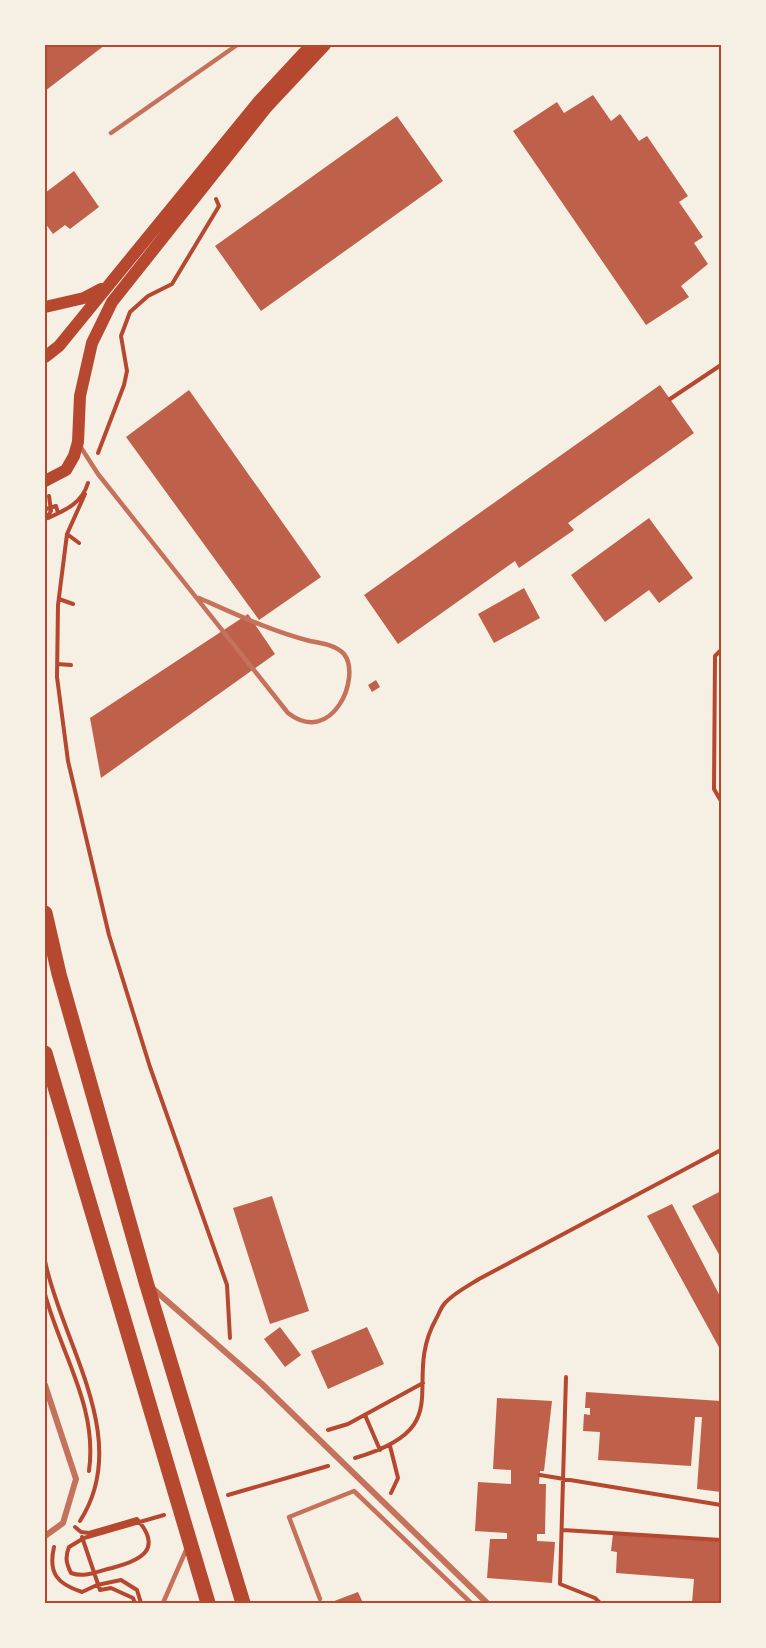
<svg xmlns="http://www.w3.org/2000/svg" width="766" height="1648" font-family="'DejaVu Sans',sans-serif">
<style>
.building{fill:#bf614a}
.lines{fill:none;stroke-linecap:round;stroke-linejoin:round}
.path{stroke:#b5482f;stroke-width:4}
.service{stroke:#c5725c;stroke-width:4.5}
.minor{stroke:#c5725c;stroke-width:6}
.secondary{stroke:#b5482f;stroke-width:12}
.primary{stroke:#b5482f;stroke-width:15}
.neatline{fill:none;stroke:#b5482f;stroke-width:2}
</style>
<rect width="100%" height="100%" fill="#f6efe4"/>
<!-- building -->
<path class="building" d="M45 45H105L45 91Z
M593 95 611 121 620 114 639 141 647 136 688 196 679 202 703 237 694 243 708 264 681 286 689 297 646 325 513 131 557 102 564 113Z
M397 116 443 181 261 311 215 246Z
M74 171 99 207 70 229 65 225 53 234 45 223V193Z
M660 385 694 433 568 523 574 530 519 568 515 561 398 644 364 595Z
M189 390 321 577 259 620 126 437Z
M649 518 693 578 659 603 649 590 605 622 571 575Z
M524 588 540 618 494 643 478 614Z
M248 614 275 654 101 778 90 718Z
M376 680 380 687 372 692 368 685Z
M721 1191V1258L692 1206Z
M272 1196 309 1311 270 1324 233 1208Z
M672 1204 721 1298V1351L647 1216Z
M280 1327 301 1355 285 1367 264 1339Z
M367 1327 384 1364 328 1389 311 1351Z
M586 1392 721 1401V1492L697 1489 702 1417H695L691 1466 598 1460 600 1432 583 1431 584 1414 590 1415V1408H585Z
M497 1398 552 1401 544 1471H540L539 1484H546L545 1534H537V1541L555 1542 552 1583 487 1578 490 1539H507V1533L475 1531 478 1482 511 1484V1470L493 1469Z
M613 1534 721 1541V1603H692L694 1579 616 1573 617 1552 611 1551Z
M358 1592 363 1603H329Z"/>
<g class="lines">
<!-- path -->
<path class="path" d="M670 399 721 365
M98 453 124 385 127 371 121 336 130 312 148 296 172 284 219 206 216 199
M85 494 67 534 58 605 57 677 68 761 109 935 150 1067 227 1285 230 1338
M46 509 56 506 58 513
M48 518C66 510 82 503 88 483
M45 520 51 511 49 496
M67 534 79 543
M59 599 73 604
M721 650 715 656 714 789 721 801
M57 664 71 665
M45 1261C62 1344 133 1439 80 1521
M45 1294C61 1354 98 1407 89 1471
M566 1377 560 1584 595 1598 600 1603
M365 1415 380 1450
M328 1430 348 1424 423 1383
M390 1446 398 1478 391 1493
M355 1458C461 1427 400 1384 436 1319 439 1314 441 1307 445 1303 454 1293 468 1286 479 1279L721 1150
M540 1475 721 1505
M228 1495 328 1466
M75 1527 81 1532 89 1533 137 1519C163 1549 142 1560 112 1568 98 1571 85 1578 71 1573 66 1563 65 1557 69 1547L84 1538 164 1515
M563 1530 721 1540
M82 1537 100 1590 111 1588 133 1598 135 1603
M54 1547C48 1573 57 1584 82 1592L97 1585 121 1580 137 1590 141 1603"/>
<!-- service -->
<path class="service" d="M111 133 237 45
M80 446 98 474 288 713C332 747 362 677 344 654 336 645 321 643 310 641 271 631 235 614 199 598
M320 1599 289 1517 354 1491 471 1603
M163 1603 187 1548"/>
<!-- minor -->
<path class="minor" d="M151 1287 262 1384 487 1603
M45 1385 76 1479 63 1523 45 1536"/>
<!-- secondary -->
<path class="secondary" d="M45 307 84 298 101 289
M45 357 59 346 259 101 311 45
M45 481 66 470 74 456 78 442 80 396 92 343 112 302 266 108 325 45"/>
<!-- primary -->
<path class="primary" d="M45 913 59 974 146 1282 243 1603
M45 1053 208 1603"/>
</g>
<!-- border -->
<rect width="766" height="1648" fill="none" stroke="#f6efe4" stroke-width="93"/>
<rect x="46" y="46" width="674" height="1556" class="neatline"/>
</svg>
